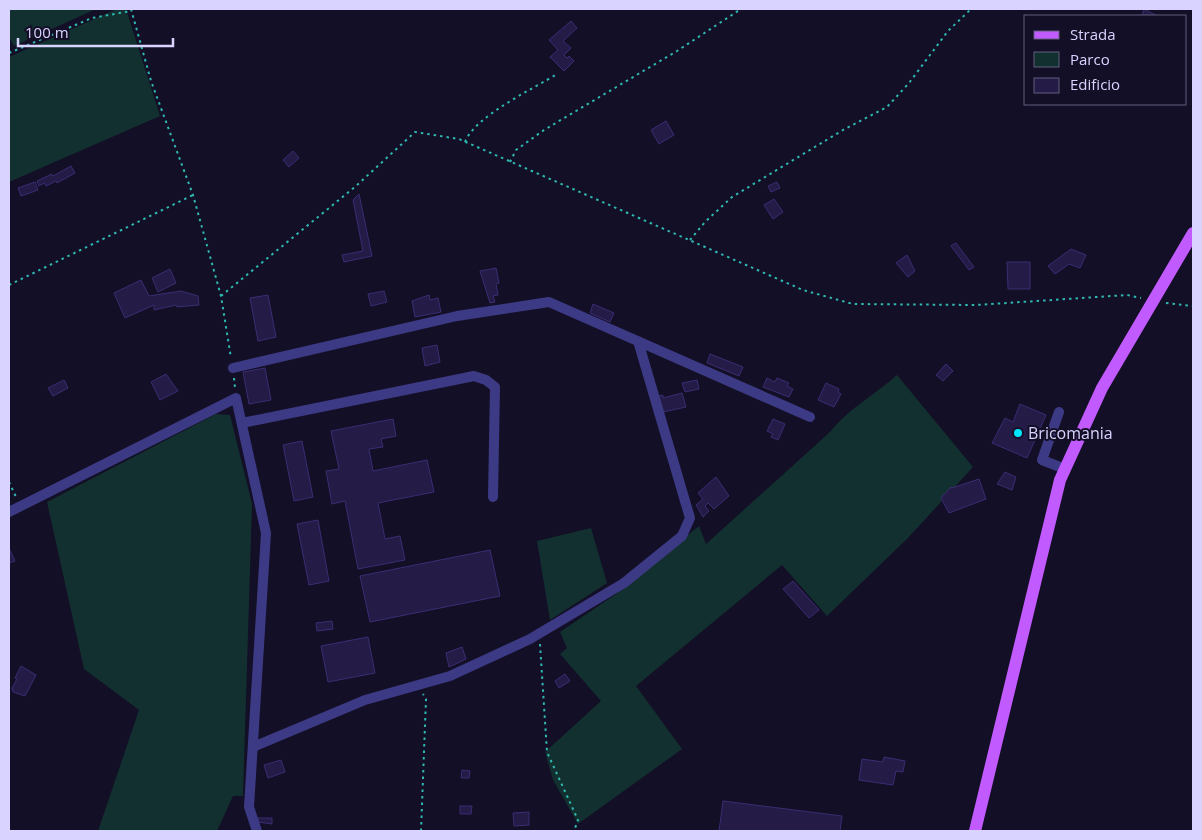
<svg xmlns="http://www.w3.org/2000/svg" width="1202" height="840" font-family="'Open Sans',sans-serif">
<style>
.green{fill:#12302f}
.building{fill:#241b47;stroke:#3b2d73}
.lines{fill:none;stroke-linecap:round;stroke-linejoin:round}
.path{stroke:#2fb8b0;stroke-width:2;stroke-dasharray:2.5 4;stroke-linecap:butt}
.minor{stroke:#3d3a85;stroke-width:10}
.major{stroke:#c25bff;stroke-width:12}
.poi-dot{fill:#00e5ff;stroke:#130f26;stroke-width:2}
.labels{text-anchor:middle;stroke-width:4;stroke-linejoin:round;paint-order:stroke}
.poi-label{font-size:16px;fill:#d9d4ff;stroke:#130f26;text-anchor:start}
</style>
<rect width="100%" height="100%" fill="#130f26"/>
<!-- green -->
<path class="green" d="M9 9H96L14 46 9 37Z
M117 9H126L160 116 9 182V57Z
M897 375 973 467 908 538 827 616 782 565 636 686 682 749 578 824 553 780 545 752 601 701 560 654 567 648 560 632 616 594 699 526 706 544 830 432C848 409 876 394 897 375Z
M216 414 230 415 252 504 243 796H233L217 831H98L139 710 84 669 47 502Z
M591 528 607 583 550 620 537 541Z"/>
<!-- building -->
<path class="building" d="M1144 9 1157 16H1142Z
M571 21 577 28 563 41 571 48 564 55 567 58 569 56 574 61 564 71 550 57 558 50 549 40Z
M666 121 674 135 659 144 651 130Z
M293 151 299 158 289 167 283 160Z
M71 166 75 173 57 183 56 181 46 186 44 183 39 186 37 181 52 174 53 176Z
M35 182 38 190 21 196 18 188Z
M777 182 780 188 771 192 768 186Z
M359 194 372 256 344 262 342 255 363 251 353 200Z
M774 199 783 212 773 219 764 205Z
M956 243 974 267 969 270 951 246Z
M1071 249 1086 255 1080 268 1069 264 1055 274 1048 266Z
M907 255 915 271 908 277 896 263Z
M1007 262H1030V289H1008Z
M496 268 499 283 496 284 498 295 493 296 495 302 490 303 480 271Z
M170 269 176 283 158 292 152 278Z
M141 280 149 296 181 291 198 296 199 305 177 307 176 305 154 310V305L125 318 114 293Z
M384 291 387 302 371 306 368 294Z
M268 295 276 337 258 341 250 298Z
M429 295 430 300 438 298 441 312 415 317 412 301Z
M593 304 614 313 610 322 590 313Z
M437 345 440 362 425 366 422 348Z
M710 354 743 367 739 376 707 363Z
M946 364 953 371 943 381 936 375Z
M265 368 271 400 249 404 243 372Z
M166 374 178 391 160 400 151 382Z
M767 378 775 382 777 378 789 383 787 386 793 389 789 397 763 387Z
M64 380 68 388 53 396 48 388Z
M697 380 699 389 685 392 682 383Z
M826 383 839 389 838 392 841 394 834 407 818 400Z
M682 393 686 407 663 412 659 396 663 395V398Z
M1020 404 1046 415 1027 458 992 443 1005 418 1013 422Z
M393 419 396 436 381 439 383 447 369 449 373 471 427 460 434 492 378 503 385 539 400 536 405 560 358 569 345 501 332 504 326 471 339 469 331 431Z
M773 419 785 424 778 440 771 437 773 434 767 431Z
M302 441 313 497 294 501 283 445Z
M1005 472 1016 477 1012 490 997 484Z
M716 477 729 496 714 509 708 503 705 506 709 511 703 517 696 505 703 499 698 493Z
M979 479 986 499 949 513 941 498 951 487 952 488Z
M318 520 329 581 309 585 297 524Z
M9 548 15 561 9 563Z
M490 550 500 596 370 622 360 576Z
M793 581 819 610 809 618 783 589Z
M332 621 333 629 317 631 316 623Z
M368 637 375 673 328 682 321 646Z
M462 647 466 659 449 667 446 653Z
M21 666 36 675 25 696 13 692 12 688 17 679 15 678Z
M565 674 570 681 559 688 555 681Z
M884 757 905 761 903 772 896 771 893 785 859 780 862 759 883 762Z
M281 760 285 772 268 778 264 765Z
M462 770 470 771 469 778H461Z
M723 801 842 816 840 831H719Z
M460 806H472L471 814H460Z
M529 812V825L514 826 513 813Z
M258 818H272V824L258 822Z"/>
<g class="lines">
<!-- path -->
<path class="path" d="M131 9 151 81 193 195 221 296 231 358
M9 53 92 18 131 11
M465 142C475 116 533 89 557 74
M510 162 516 150 544 130 677 51 741 9
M690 240 705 222 732 197 843 130 887 107 909 83 948 31 971 9
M9 285 193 195
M221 296 356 186 415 132 459 139 803 290 853 304 976 305 1127 295 1141 298
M1166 303 1193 306
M234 378 235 388
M9 482 16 497
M540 644 547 752 578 820 574 831
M421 831 426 699 423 694"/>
<!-- minor -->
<path class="minor" d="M233 368 457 316 549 302 810 417
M1059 412 1042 460 1065 469
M242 423 474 376 486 380 495 387 493 497
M9 512 236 398 266 533 249 807 257 831
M253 747 365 700 450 676 530 639 624 583 682 536 690 518 638 341"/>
<!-- major -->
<path class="major" d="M975 831 1060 480 1102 388 1193 233"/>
</g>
<!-- markers -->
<circle class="poi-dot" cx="1018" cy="433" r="5"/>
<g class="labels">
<!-- poi labels -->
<g class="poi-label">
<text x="1028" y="439">Bricomania</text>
</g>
</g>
<!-- border -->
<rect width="1202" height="840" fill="none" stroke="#d9d4ff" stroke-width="20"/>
<!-- legend -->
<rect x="1024" y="15" width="162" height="90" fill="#130f26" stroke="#625e7d"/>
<rect x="1034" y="31" width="25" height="8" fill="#c25bff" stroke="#625e7d"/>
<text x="1070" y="40" font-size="15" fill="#d9d4ff">Strada</text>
<rect x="1034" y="52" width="25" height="15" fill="#12302f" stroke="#625e7d"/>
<text x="1070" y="65" font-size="15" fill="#d9d4ff">Parco</text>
<rect x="1034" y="78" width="25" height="15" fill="#241b47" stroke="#625e7d"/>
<text x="1070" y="90" font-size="15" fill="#d9d4ff">Edificio</text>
<!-- scale -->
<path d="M18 38v8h155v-8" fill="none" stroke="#d9d4ff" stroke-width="2.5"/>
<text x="25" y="38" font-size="15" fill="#d9d4ff" stroke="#130f26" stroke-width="4" paint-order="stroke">100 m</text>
</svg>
